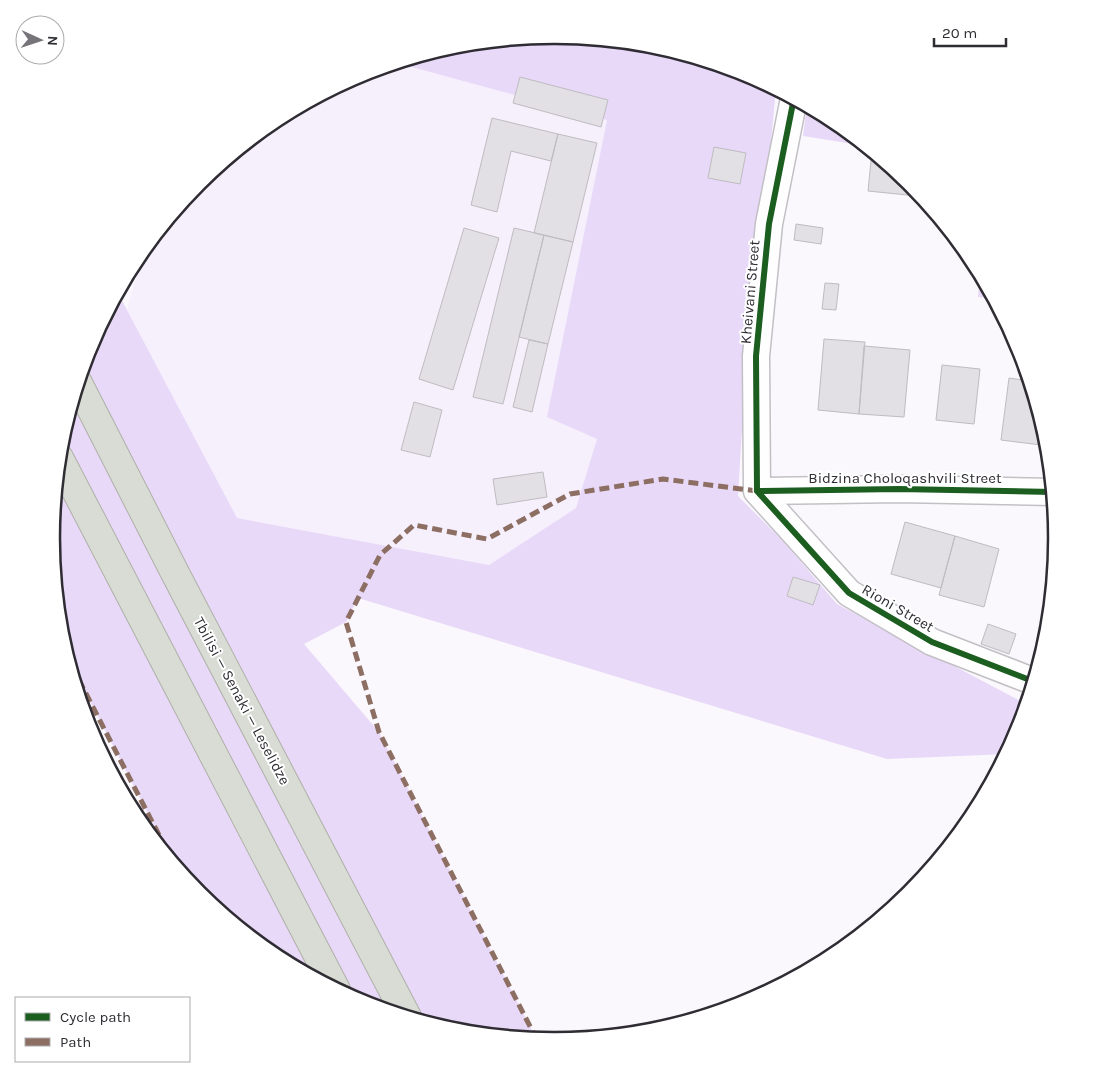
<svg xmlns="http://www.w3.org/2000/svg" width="1109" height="1077" font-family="Karla,sans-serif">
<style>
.built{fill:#f6effc}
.green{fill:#e9d9f9}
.building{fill:#e2dfe5;stroke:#bebcc1}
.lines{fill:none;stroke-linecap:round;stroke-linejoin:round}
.minor-casing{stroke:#c2c0c5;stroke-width:29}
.highway-casing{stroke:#aeb0a8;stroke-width:30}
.minor{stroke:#fefeff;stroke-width:26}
.highway{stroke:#d9dcd4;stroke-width:28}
.quiet{stroke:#8d6e63;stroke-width:5;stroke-dasharray:10 5;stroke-linecap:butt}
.cycleway-casing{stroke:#fff;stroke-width:9}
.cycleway{stroke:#1b5e20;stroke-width:6}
.labels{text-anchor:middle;stroke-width:4;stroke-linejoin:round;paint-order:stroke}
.street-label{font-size:15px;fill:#2f2c33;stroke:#fff}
.rim{fill:none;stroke:#2f2c33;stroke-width:2.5}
</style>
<rect width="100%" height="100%" fill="#faf8fc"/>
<!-- built -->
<path class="built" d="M397 63 607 120 547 417 597 439 576 508 489 565 237 518 127 310 144 249 199 182 275 120 362 73Z"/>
<!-- green -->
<path class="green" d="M554 35 653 45 747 73 776 89 769 162 747 346 738 496 782 540 837 604 1028 705 1020 731 1008 754 887 759 358 598 346 622 304 644 379 732 537 1040 456 1032 362 1004 275 957 198 894 175 866 65 653 61 636 51 538 61 440 89 346 118 293 237 518 489 565 576 508 597 439 547 417 607 120 397 63 457 45Z
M807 105 834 120 866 146 803 136Z
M980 272 995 299 978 297Z"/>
<!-- building -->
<path class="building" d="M520 77 608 100 601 127 513 103Z
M492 118 558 134 551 161 511 151 497 212 471 205Z
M558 134 597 143 573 242 534 233Z
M714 147 746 153 740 184 708 178Z
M872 151 911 183 917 191V196L868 191Z
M796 224 823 228 821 244 794 240Z
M464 228 499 238 453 390 419 379Z
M514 228 544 235 503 404 473 397Z
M544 235 573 242 548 344 519 337Z
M825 283 839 284 836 310 822 309Z
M824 339 865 342 859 414 818 410Z
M529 340 548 344 532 412 513 407Z
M864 346 910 350 904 417 859 414Z
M942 365 980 369 974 424 936 420Z
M1009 378 1030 381 1043 424 1041 445 1001 440Z
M414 402 442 410 430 457 401 450Z
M543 472 547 497 497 505 493 479Z
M905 522 955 536 941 588 891 574Z
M955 536 999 549 984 607 939 595Z
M793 577 820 585 813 605 787 596Z
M988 624 1016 634 1009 654 981 644Z"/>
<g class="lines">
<defs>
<path id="minor" d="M757 491 756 356 769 224 794 98
M757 491 849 593 932 642 1035 682
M757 491 899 489 1053 492"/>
<path id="highway" d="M78 383 175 573 407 1017
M59 458 336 990"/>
</defs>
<!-- minor casing -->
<use href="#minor" class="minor-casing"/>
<!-- highway casing -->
<use href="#highway" class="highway-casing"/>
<!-- minor -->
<use href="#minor" class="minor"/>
<!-- highway -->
<use href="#highway" class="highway"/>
<!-- quiet -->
<path class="quiet" d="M65 653 175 866
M537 1040 379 732 346 622 380 555 414 525 487 539 570 494 663 479 757 491"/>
<defs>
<path id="cycleway" d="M757 491 756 356 769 224 794 98
M757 491 849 593 932 642 1035 682
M757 491 899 489 1053 492"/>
</defs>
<!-- cycleway casing -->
<use href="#cycleway" class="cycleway-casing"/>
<!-- cycleway -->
<use href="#cycleway" class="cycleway"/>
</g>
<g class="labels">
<!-- street labels -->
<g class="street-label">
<text transform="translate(750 292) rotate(-85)" y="5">Kheivani Street</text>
<text x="905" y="483">Bidzina Choloqashvili Street</text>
<text transform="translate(898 608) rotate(30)" y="5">Rioni Street</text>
<text transform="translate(242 701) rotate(62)" y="5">Tbilisi — Senaki — Leselidze</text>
</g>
</g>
<!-- crop -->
<path d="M0 0H1109V1077H0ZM60 538a494 494 0 1 1 988 0a494 494 0 1 1-988 0Z" fill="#fff" fill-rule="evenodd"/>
<path class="rim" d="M60 538a494 494 0 1 1 988 0a494 494 0 1 1-988 0Z"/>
<!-- legend -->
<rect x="15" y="997" width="175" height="65" fill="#ffffff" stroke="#acabad"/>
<rect x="25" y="1013" width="25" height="8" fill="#1b5e20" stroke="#acabad"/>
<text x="60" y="1022" font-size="15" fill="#2f2c33">Cycle path</text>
<rect x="25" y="1038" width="25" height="8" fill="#8d6e63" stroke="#acabad"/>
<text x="60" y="1047" font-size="15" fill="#2f2c33">Path</text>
<!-- north arrow -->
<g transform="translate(40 40) rotate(93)"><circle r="24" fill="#ffffff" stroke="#acabad"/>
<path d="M0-4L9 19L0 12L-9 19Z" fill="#767379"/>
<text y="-8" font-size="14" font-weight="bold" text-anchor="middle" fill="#2f2c33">N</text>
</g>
<!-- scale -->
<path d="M934 38v8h72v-8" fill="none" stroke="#2f2c33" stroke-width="2.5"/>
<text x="942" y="38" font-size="15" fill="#2f2c33" stroke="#ffffff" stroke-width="4" paint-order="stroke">20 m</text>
</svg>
